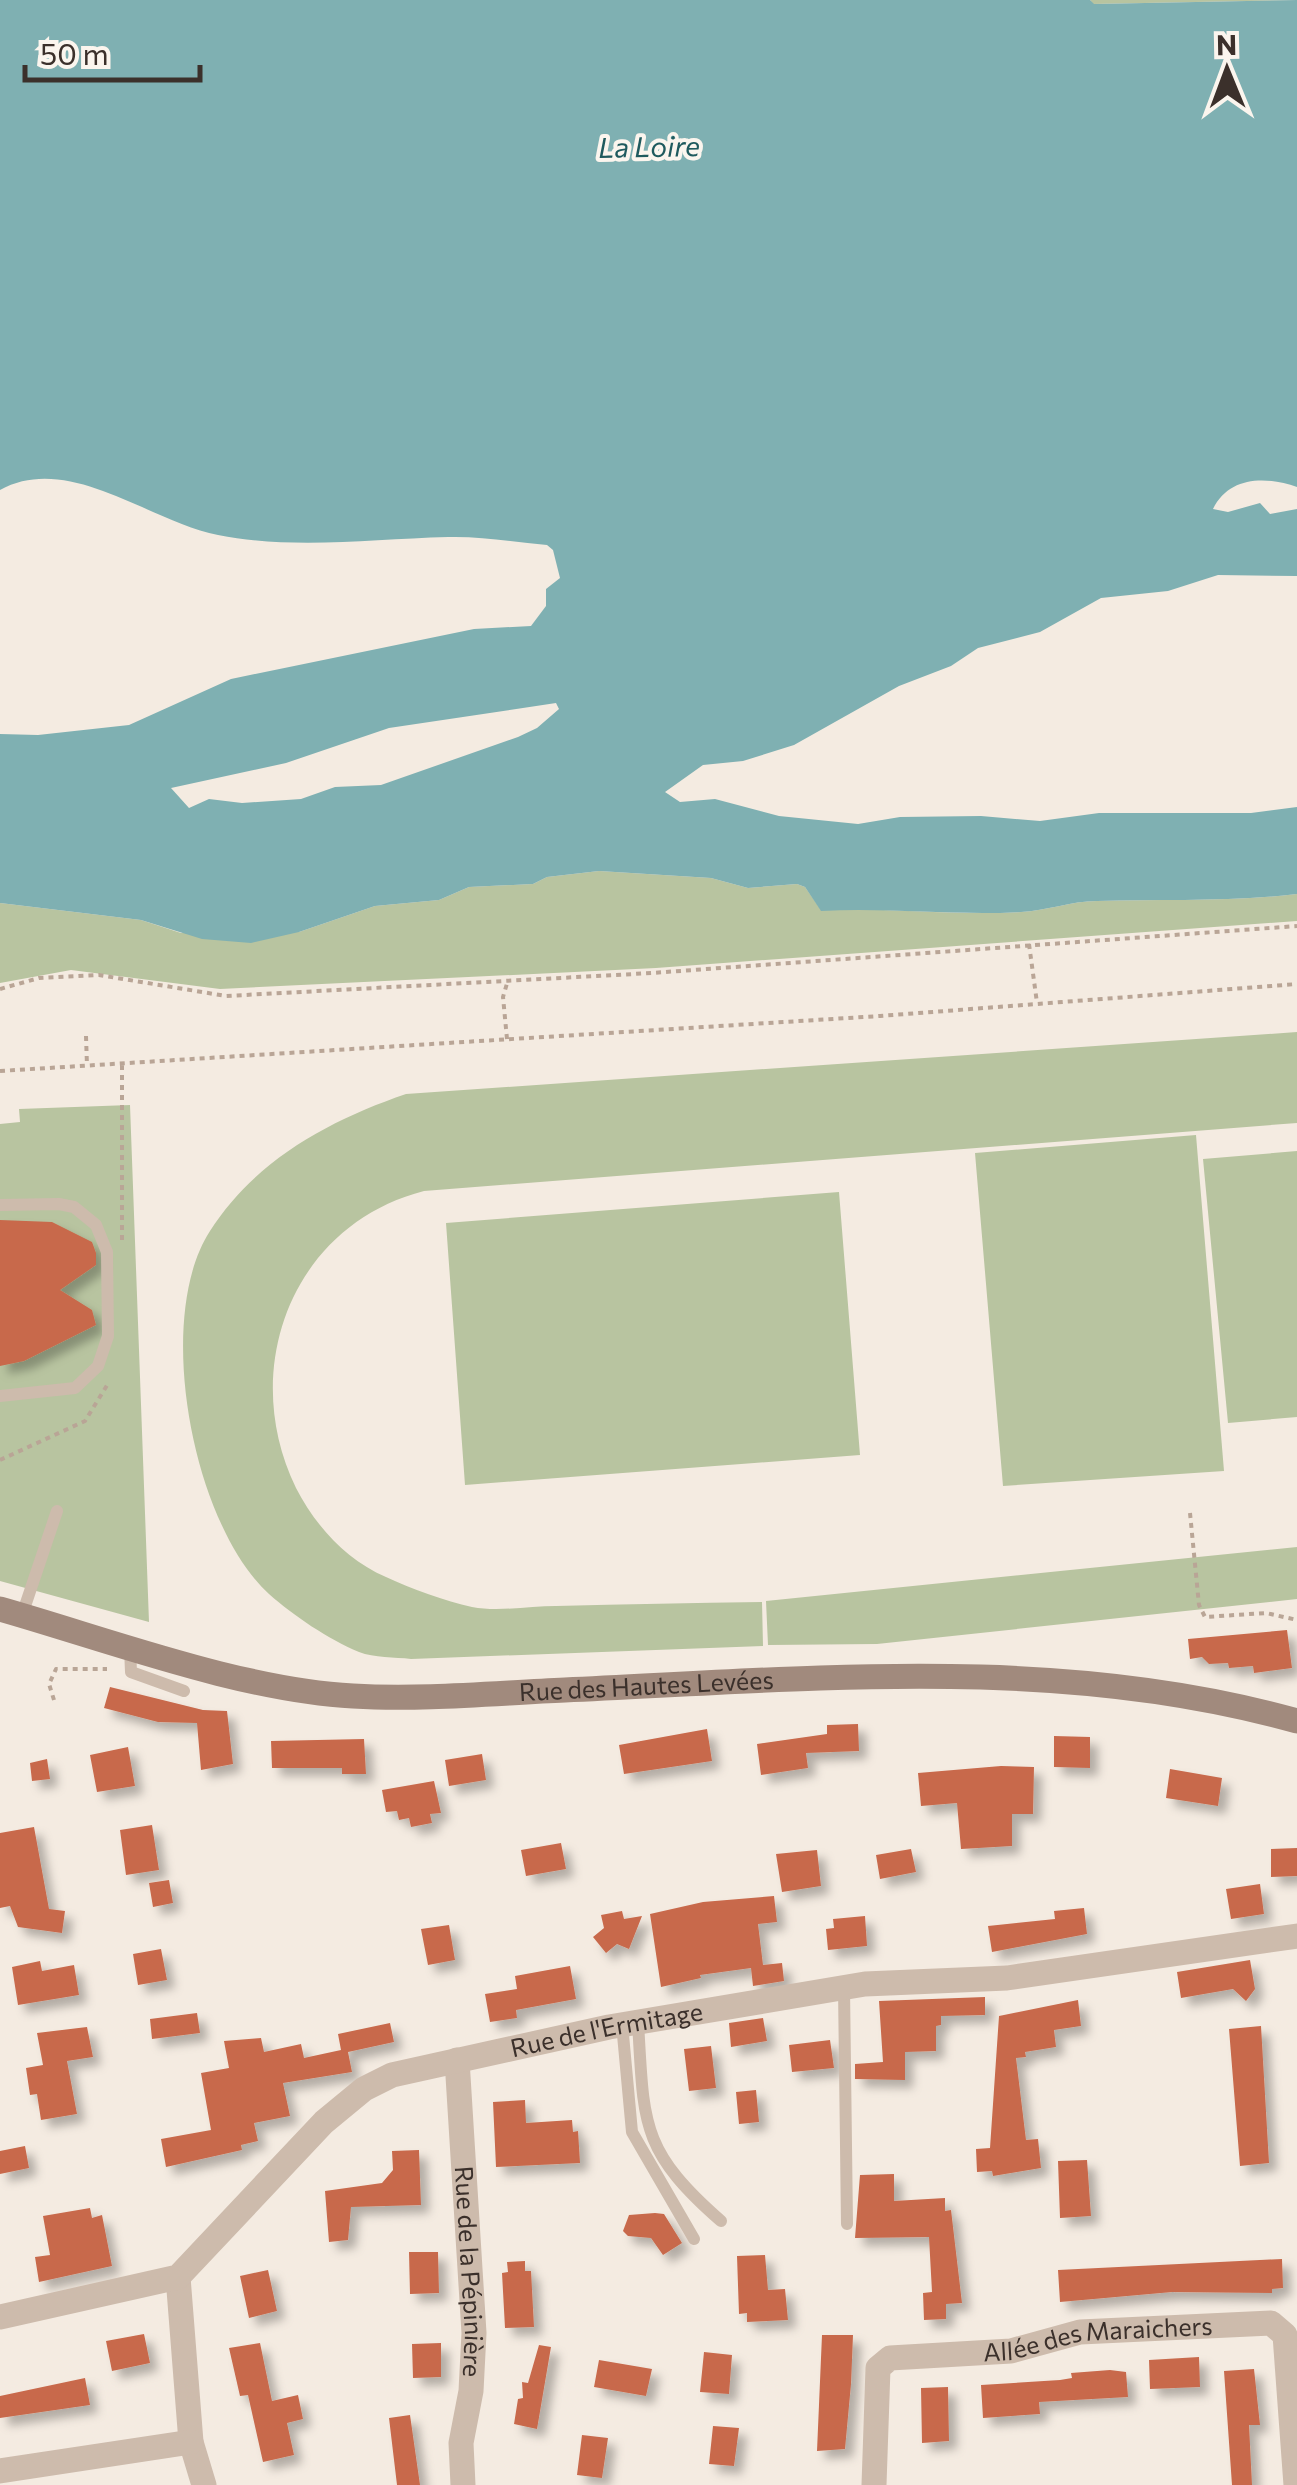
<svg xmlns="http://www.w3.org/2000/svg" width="1297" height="2485" font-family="Commissioner,sans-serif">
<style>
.green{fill:#b8c4a0}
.water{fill:#7fb0b2;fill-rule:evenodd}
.building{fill:#c8694b;filter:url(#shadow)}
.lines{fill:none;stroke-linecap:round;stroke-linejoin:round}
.path{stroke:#b9a596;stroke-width:4;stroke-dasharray:5 5;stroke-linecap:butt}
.lane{stroke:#cdbbac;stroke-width:12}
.street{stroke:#cdbbac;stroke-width:25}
.secondary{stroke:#a18a7d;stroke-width:25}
.labels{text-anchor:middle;stroke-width:8;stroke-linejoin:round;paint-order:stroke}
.street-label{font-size:25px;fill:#3b302b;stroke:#fbf5ee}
.water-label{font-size:28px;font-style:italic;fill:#1f5a5e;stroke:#fbf5ee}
</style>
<defs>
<filter id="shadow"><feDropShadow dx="8" dy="8" stdDeviation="5" flood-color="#0004"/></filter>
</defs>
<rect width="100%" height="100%" fill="#f4ebe1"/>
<!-- green -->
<path class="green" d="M1090 0H1297L1093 4Z
M599 871 711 878 748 888 797 884 805 887 821 910C887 907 954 916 1021 912 1046 911 1071 901 1097 901 1164 899 1230 902 1297 894V921L656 968 220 989 71 970 0 983V903L141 920 181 933 299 932 375 906 439 900 469 887 533 884 547 877Z
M1297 1032V1123L424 1191C292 1225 238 1369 296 1488 315 1525 346 1560 386 1577 412 1589 445 1601 472 1607 498 1612 530 1606 556 1606 625 1604 693 1603 762 1602L763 1646 411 1659C395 1657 374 1658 359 1652 328 1639 294 1616 269 1594 193 1525 153 1319 210 1231 255 1160 330 1120 406 1094Z
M130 1105 149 1622 0 1581V1124L20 1122 19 1109Z
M1196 1135 1224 1471 1003 1486 975 1153Z
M1297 1151V1417L1228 1423 1203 1159Z
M839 1192 860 1455 465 1485 446 1223Z
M1297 1547V1599L877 1644 768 1645 766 1601Z"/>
<!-- water -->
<path class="water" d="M0 0H1090L1094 4 1297 0V487C1266 476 1229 476 1213 509L1228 512 1260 503 1270 514 1297 509V576L1218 575 1168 591 1101 598 1040 632 978 648 951 666 899 686 794 745 743 761 703 765 665 792 680 802 715 799 779 816 858 824 900 817 981 816 1040 821 1099 813H1251L1297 807V894C1230 902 1164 899 1097 901 1071 901 1046 911 1021 912 954 916 887 907 821 911L805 887 797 884 748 888 711 878 599 871 547 877 533 884 469 887 439 900 375 906 299 932 251 943 202 939 141 920 0 903V734L38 735 129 725 231 679 474 629 531 626 546 606V589L560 578 553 550 547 545C514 542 480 536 448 537 371 539 294 550 218 535 150 522 69 452 0 490ZM556 703 559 709 537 728 518 737 381 785 335 787 301 799 242 803 209 799 189 808 171 788 286 763 389 728Z"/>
<!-- building -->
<path class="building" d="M0 1220 52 1222 92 1242 96 1253V1265L60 1290 92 1310 96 1325 24 1361 0 1366Z
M1287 1630 1292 1668 1254 1673 1253 1666 1229 1668 1228 1663 1209 1664 1202 1657 1190 1659 1188 1639Z
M110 1687 203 1710 227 1711 233 1764 201 1770 197 1723 158 1722 104 1708Z
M858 1724 859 1751 806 1753 808 1768 761 1775 757 1744 827 1734V1725Z
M707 1729 712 1761 624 1774 619 1745Z
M1054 1736 1090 1737V1768L1054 1767Z
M364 1739 366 1774H342V1768H272L271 1741Z
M128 1747 135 1786 97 1792 90 1755Z
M482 1754 486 1780 449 1786 445 1760Z
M47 1759 50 1779 32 1781 30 1763Z
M1001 1766 1034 1767 1033 1814H1012V1846L961 1849 957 1803 921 1806 918 1773Z
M1170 1769 1222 1778 1218 1806 1166 1798Z
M434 1781 441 1813 430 1814 432 1823 411 1827 409 1818 399 1820 397 1811 386 1812 382 1790Z
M152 1825 159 1870 126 1875 120 1830Z
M34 1827 49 1909 65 1911 62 1933 18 1927 10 1906 0 1908V1833Z
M561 1843 566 1869 526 1876 521 1850Z
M1297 1848V1876L1271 1877V1849Z
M911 1849 916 1872 880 1879 876 1855Z
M817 1850 821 1886 782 1892 776 1854Z
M169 1880 173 1903 153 1907 149 1883Z
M1260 1884 1264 1914 1231 1919 1226 1889Z
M774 1896 777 1922 758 1924 763 1965 782 1963 784 1981 753 1986 751 1968 700 1975 701 1978 661 1987 650 1914 703 1902Z
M1084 1908 1087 1934 992 1952 988 1926 1055 1919 1054 1911Z
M622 1911 624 1919 642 1916 629 1949 617 1944 606 1953 593 1937 604 1928 601 1915Z
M865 1916 867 1946 828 1950 826 1929 834 1928 833 1919Z
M449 1925 455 1960 428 1965 421 1929Z
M161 1949 167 1980 138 1985 133 1954Z
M1250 1960 1255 1989 1246 2001 1233 1989 1181 1998 1177 1972Z
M40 1961 42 1971 74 1965 79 1995 18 2005 12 1967Z
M570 1966 576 1999 516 2010 517 2018 490 2022 485 1994 517 1989 515 1976Z
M985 1997V2015L941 2016V2025L936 2026V2051L905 2052V2080L855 2079V2064L883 2062 879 2001Z
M1078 2000 1081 2026 1054 2030 1056 2047 1025 2052 1026 2057 1016 2058 1026 2140 1038 2139 1041 2168 993 2176 992 2171 977 2172 976 2149 990 2148 999 2016Z
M197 2013 200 2033 152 2039 150 2019Z
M763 2018 767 2041 731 2047 729 2023Z
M390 2023 394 2042 348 2052 352 2072 283 2083 290 2116 254 2123 258 2141 241 2145 242 2150 166 2167 161 2139 211 2130 201 2073 229 2068 224 2041 261 2038 264 2052 301 2044 304 2058 341 2050 338 2034Z
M1261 2026 1269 2163 1240 2166 1229 2029Z
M87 2027 93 2057 67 2061 77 2114 41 2120 37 2094 30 2095 26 2068 43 2065 37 2033Z
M830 2040 834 2068 792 2072 789 2045Z
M711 2046 716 2088 689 2091 684 2049Z
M756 2090 759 2122 739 2124 736 2092Z
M525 2100 526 2123 572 2120 573 2132 578 2131 580 2163 496 2167 493 2102Z
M25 2146 29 2168 0 2174V2151Z
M419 2150 421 2205 351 2207 348 2240 329 2242 325 2191 382 2183 393 2170 392 2151Z
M1087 2160 1091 2216 1060 2218 1058 2161Z
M894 2174V2201L945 2198V2211L951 2210 962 2303 946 2304V2319L924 2320 923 2293 932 2292 929 2237 855 2238 860 2175Z
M90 2208 92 2218 102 2215 112 2266 39 2282 35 2257 50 2255 43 2216Z
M655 2213 664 2214 682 2243 663 2255 651 2238 628 2236 623 2231 629 2215Z
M409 2252H438L439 2293 410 2294Z
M765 2255 768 2290 785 2289 788 2320 747 2322V2313L739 2314 737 2256Z
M1282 2259 1283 2288 1272 2289V2293L1172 2292 1060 2302 1058 2270Z
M525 2261V2271H531L534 2327 505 2328 502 2273 508 2272 507 2262Z
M268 2270 277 2311 249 2318 240 2276Z
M144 2334 150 2363 112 2371 106 2341Z
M822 2335H853L851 2384 845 2449 817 2451Z
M260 2343 272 2401 298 2395 303 2419 287 2423 294 2455 263 2462 248 2395 240 2396 229 2348Z
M441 2343V2377L413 2378 412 2344Z
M539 2345 551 2347 537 2429 514 2424 518 2399 523 2398 522 2382 528 2383Z
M704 2352 732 2355 729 2394 700 2392Z
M1199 2357 1200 2387 1150 2389 1149 2360Z
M599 2360 652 2369 646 2396 594 2387Z
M1254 2369 1260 2425H1249L1252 2485H1232L1224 2371Z
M1110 2370 1126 2372 1128 2397 1039 2402 1040 2414 983 2418 981 2385 1060 2380 1072 2378 1071 2373Z
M85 2378 90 2405 0 2418V2396Z
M948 2387 949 2441 922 2443 921 2388Z
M410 2415 420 2485H397L389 2418Z
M713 2426 739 2428 734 2466 709 2464Z
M582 2435 608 2438 602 2478 577 2475Z"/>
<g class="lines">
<!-- path -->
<path class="path" d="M1029 944 1037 1003
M0 989 39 978 99 975 226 996 652 973 1297 926
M86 1036 87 1066
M507 1039 503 997 508 980
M122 1065V1240
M0 1071 880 1016 1297 984
M0 1460 85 1421 109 1382
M1190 1513 1199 1605 1205 1617 1266 1613 1297 1620
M54 1700 49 1684 56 1669H107"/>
<!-- lane -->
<path class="lane" d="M0 1205 59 1204 74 1207 96 1225 107 1252 108 1336 98 1366 75 1388 0 1396
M22 1615 57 1511
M130 1648 131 1672 184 1691
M844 1988 847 2224
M638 2022C644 2124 640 2150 721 2221
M622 2024 632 2132 694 2239"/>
<!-- street -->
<g class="street">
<path id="s1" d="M457 2060 474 2333 471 2391 461 2443 463 2485"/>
<path d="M178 2277 191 2442 204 2485"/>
<path id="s2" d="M0 2317 178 2277 324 2122 364 2089 392 2075 609 2027 865 1984 1007 1978 1297 1936"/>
<path d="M0 2471 191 2442"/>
<path id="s3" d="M874 2485 878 2368 890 2358 1011 2351 1080 2332 1271 2323 1285 2335 1296 2485"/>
</g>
<!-- secondary -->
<path class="secondary" id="s4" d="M0 1609C109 1640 241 1690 353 1696 423 1700 495 1693 565 1690 808 1679 1060 1654 1297 1721"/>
</g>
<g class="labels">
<!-- street labels -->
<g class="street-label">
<text dy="9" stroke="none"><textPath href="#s4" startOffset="658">Rue des Hautes Levées</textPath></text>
<text dy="9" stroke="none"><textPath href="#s2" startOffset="698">Rue de l'Ermitage</textPath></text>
<text dy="9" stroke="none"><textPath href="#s1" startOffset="212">Rue de la Pépinière</textPath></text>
<text dy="9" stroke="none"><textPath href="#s3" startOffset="342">Allée des Maraichers</textPath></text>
</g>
<!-- water labels -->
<g class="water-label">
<text transform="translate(649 147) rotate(-1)" y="10">La Loire</text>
</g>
</g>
<!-- north arrow -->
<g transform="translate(1227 70) rotate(359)" stroke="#fbf5ee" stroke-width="8" paint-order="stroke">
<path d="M0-8L18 38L0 25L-18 38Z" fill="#3b302b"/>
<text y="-15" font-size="28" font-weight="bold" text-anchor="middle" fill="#3b302b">N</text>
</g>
<!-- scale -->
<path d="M25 65v15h175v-15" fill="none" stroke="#3b302b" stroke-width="5"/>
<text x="40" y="65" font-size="30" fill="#3b302b" stroke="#fbf5ee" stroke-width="8" paint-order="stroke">50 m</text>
</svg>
